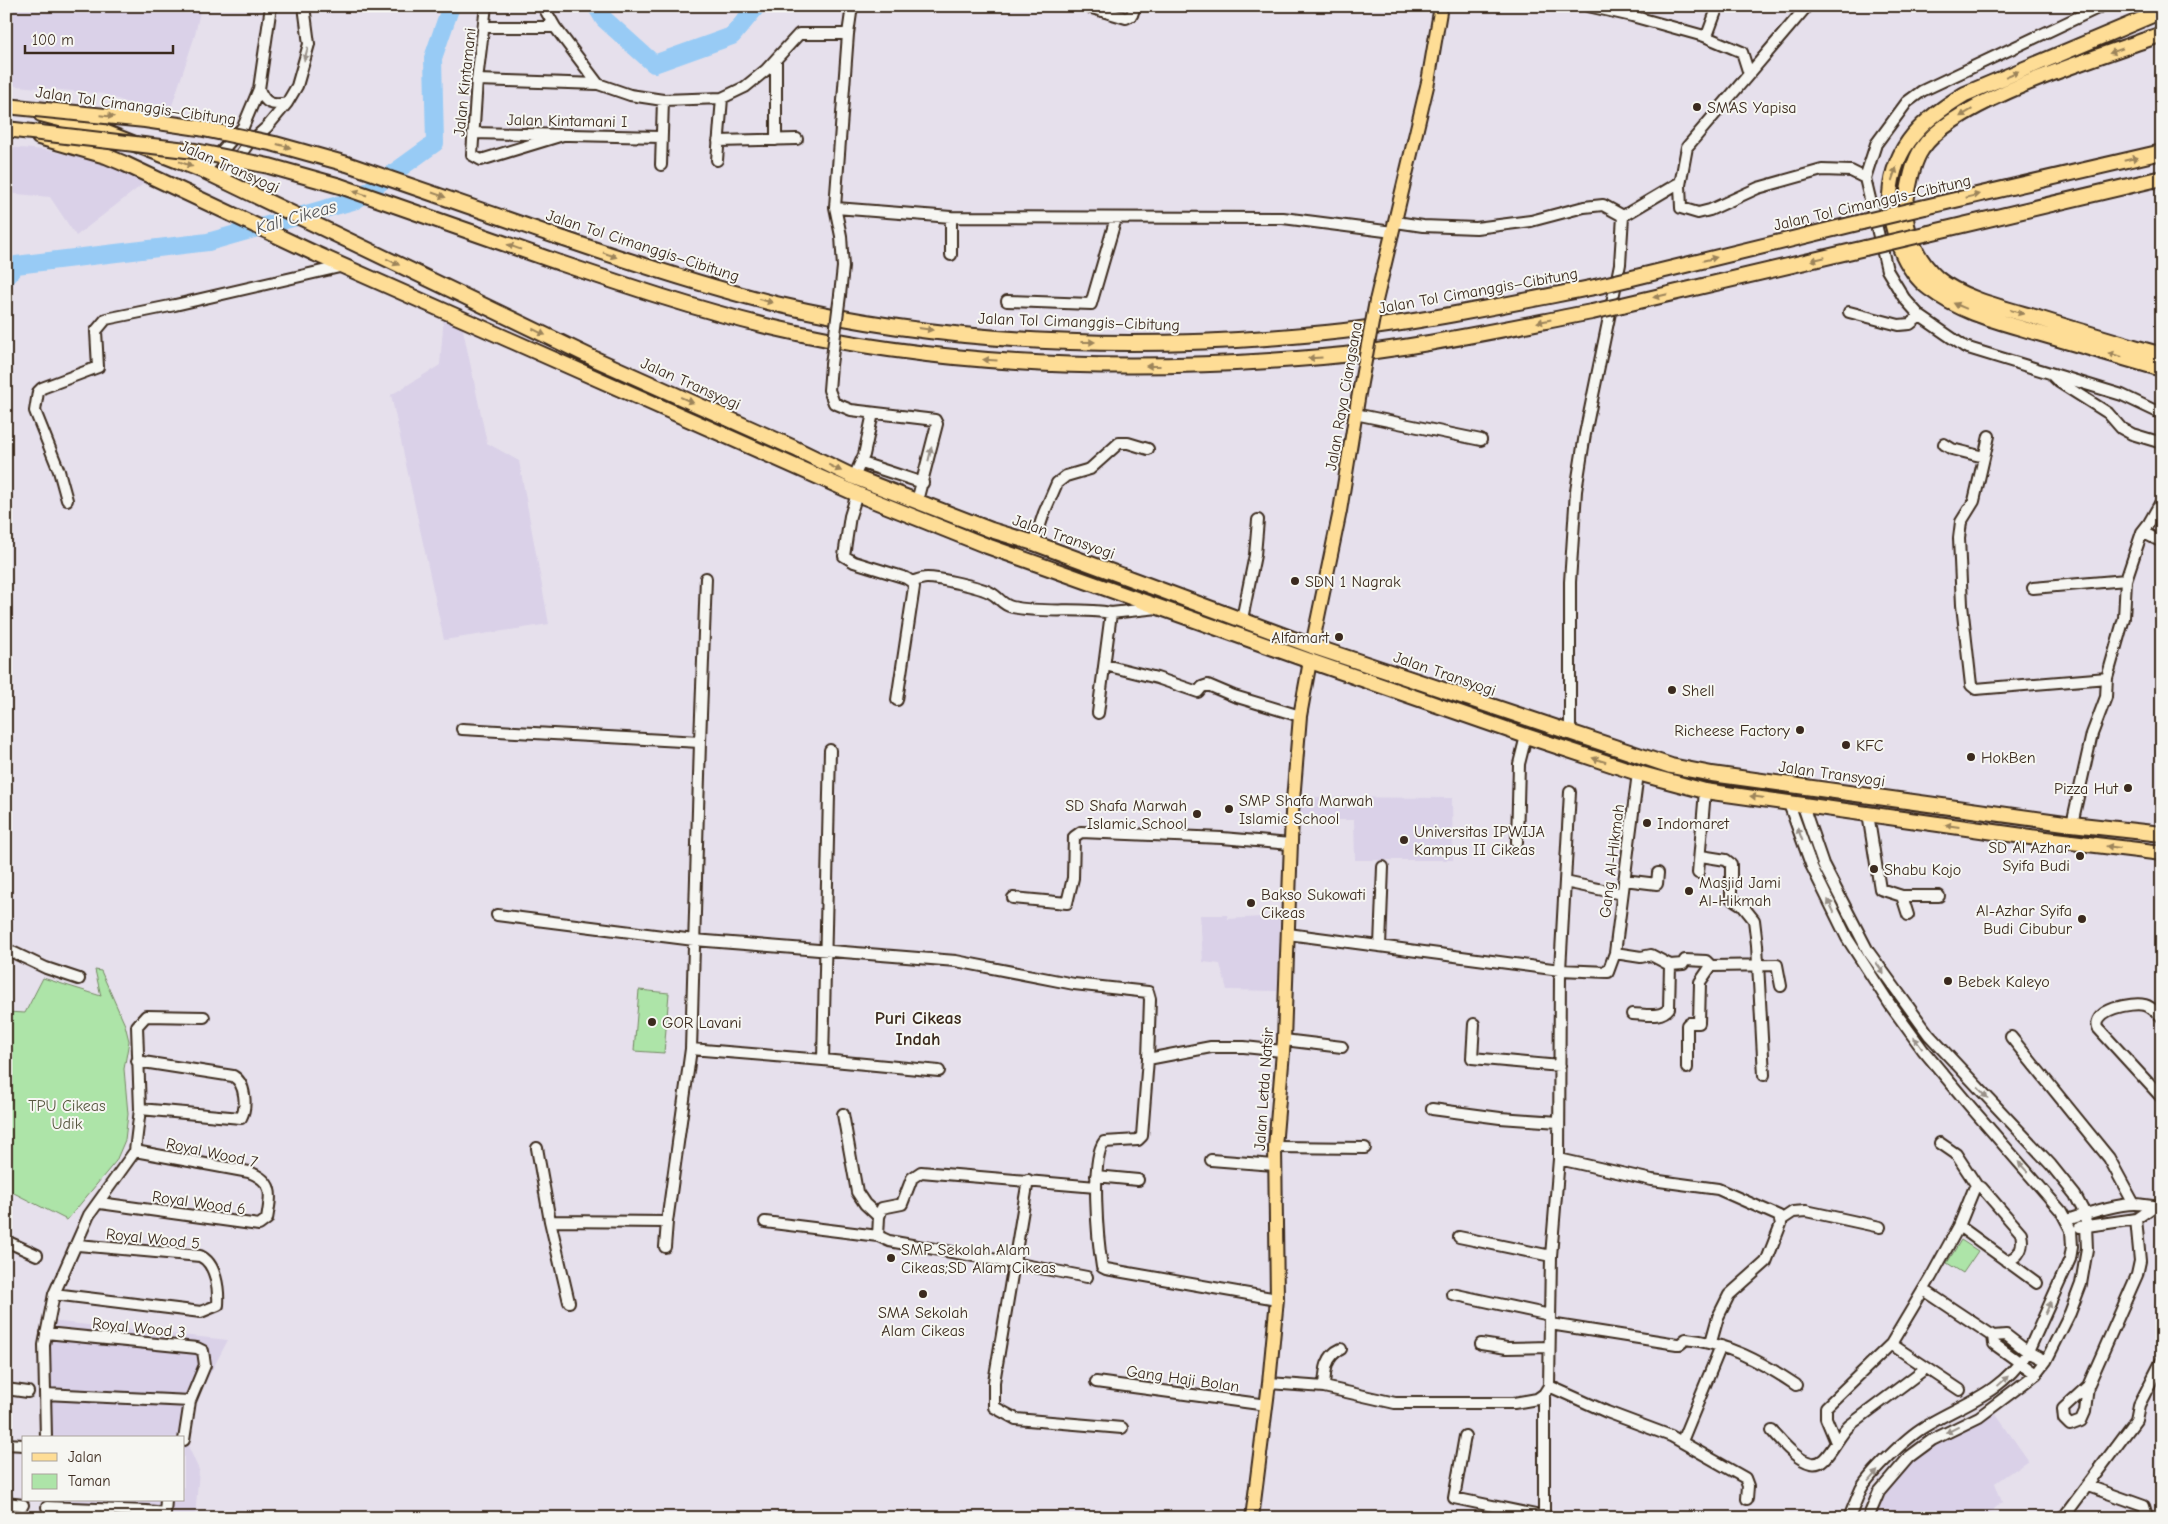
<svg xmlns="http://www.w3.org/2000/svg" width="2168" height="1524" font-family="'Comic Neue',sans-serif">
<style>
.built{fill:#dad1e8}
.green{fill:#ade4a8;stroke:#748763}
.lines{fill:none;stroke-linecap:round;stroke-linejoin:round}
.river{stroke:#98cbf5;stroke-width:18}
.minor-casing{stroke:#3b2a1e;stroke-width:14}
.major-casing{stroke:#3b2a1e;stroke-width:16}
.highway-casing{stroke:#3b2a1e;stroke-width:18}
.minor{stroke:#f6f6f2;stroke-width:10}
.major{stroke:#fedd96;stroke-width:12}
.highway{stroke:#fedd96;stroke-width:14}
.minor-bridge-casing{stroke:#3b2a1e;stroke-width:14;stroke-linecap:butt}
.major-bridge-casing{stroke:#3b2a1e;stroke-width:16;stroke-linecap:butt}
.highway-bridge-casing{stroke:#3b2a1e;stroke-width:18;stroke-linecap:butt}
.minor-bridge{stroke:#f6f6f2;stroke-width:10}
.major-bridge{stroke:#fedd96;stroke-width:12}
.highway-bridge{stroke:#fedd96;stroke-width:14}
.oneway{fill:#9c845a}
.oneway2{fill:#989088}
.poi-dot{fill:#3b2a1e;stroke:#f6f6f2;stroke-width:2}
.labels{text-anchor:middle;stroke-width:4;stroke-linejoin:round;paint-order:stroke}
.street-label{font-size:16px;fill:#3b2a1e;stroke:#f6f6f2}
.poi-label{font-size:16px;fill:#3b2a1e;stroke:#f6f6f2;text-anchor:start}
.park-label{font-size:16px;fill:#585840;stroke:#f6f6f2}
.water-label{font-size:18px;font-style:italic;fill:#525254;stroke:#f6f6f2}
.neighbourhood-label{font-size:18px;font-weight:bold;fill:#3b2a1e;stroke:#f6f6f2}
</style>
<rect width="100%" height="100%" fill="#e6e0ec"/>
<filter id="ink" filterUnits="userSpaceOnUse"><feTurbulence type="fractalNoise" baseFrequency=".02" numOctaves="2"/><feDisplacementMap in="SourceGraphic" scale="10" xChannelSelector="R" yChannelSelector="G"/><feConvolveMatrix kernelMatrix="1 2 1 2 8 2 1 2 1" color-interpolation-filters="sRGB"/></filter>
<g filter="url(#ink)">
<!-- built -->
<path class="built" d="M6 6H201L195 35 168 118 104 94 6 85Z
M6 147 46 150 101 162 147 181 76 236 50 197 6 193Z
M444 315 462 325 487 443 519 461 549 624 444 640 391 395 440 365Z
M1297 797 1452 798 1453 860H1355L1354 820H1296Z
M1200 915H1227L1228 919 1280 916 1278 991 1227 990 1220 964 1203 962Z
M51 1321 228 1340 196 1400 189 1448 199 1470 195 1518H53L52 1500H184V1438H51L49 1334Z
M1995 1413 2028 1460 1995 1483 2002 1502 1984 1518H1871L1880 1493 1922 1453Z"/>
<!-- green -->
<path class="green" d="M95 970 101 971 125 1025 129 1041 124 1069 128 1114 125 1140 116 1161 67 1220 6 1189V1012L25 1013 43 978 101 996Z
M639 990 669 993 664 1053 634 1051Z
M1961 1240 1978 1251 1963 1273 1947 1263Z"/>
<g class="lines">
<!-- river -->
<path class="river" d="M596 6 604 19 654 64 732 36 757 6
M6 277 16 265 208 242 356 200 435 143 433 58 451 6"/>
<defs>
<path id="minor" d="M486 6 477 80 472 155 481 160 563 135
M543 6 555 27 598 84 630 95 663 100 722 98 745 87 766 70 799 34H848
M1085 6 1126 18 1132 15 1135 6
M1588 6 1632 16 1704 36 1708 33 1718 6
M1807 6 1687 147 1680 185 1681 208 1698 213 1710 210 1758 188 1822 170 1851 171 1865 178
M2102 6 1922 91 1907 102 1876 144 1865 178 1887 270 1904 298 1920 316 1965 347 2122 395 2162 414
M484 27H555
M1704 36 1742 52 1749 74
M477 80 598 84
M259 89C265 104 272 106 287 103
M473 133 661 137
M776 140V60
M718 141 797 139
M717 160 722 98
M661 165 663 100
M204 171 243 127 259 89 271 6
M222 180 248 144 267 127 287 103 297 86 309 44 304 6
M836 208 951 217 1283 218 1393 232
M1623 216 1677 184 1680 185
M951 217V255
M1396 222 1423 226 1476 228 1531 221 1584 207 1603 205 1623 216
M840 295 843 267 841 236 835 207 848 34 852 6
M1007 301 1091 304 1116 218
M1849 312 1899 325 1910 324 1920 316
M831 365 829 390 834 403 851 410 935 420 937 424 917 501
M2053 376 2059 382 2108 413 2121 428 2132 434 2162 443
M1355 414 1481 440
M1989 436 1974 501 1961 522 1959 538 1962 605 1971 685 1976 689 2107 678
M1944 444 1952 449 1984 457
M862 463 923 483
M854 477 864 455 873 413
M857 494 850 516 844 556 854 562 906 578 912 582 914 587 897 700
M67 500 59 471 35 411 38 392 42 388 98 367 96 331 106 319 175 305 344 266
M2142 532 2162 542
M1034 543 1044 513 1057 483 1066 476 1090 469 1119 443H1128L1148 449
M912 582C917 580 922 578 927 578 938 578 981 587 991 593 999 597 1002 605 1012 607 1045 614 1078 607 1111 613L1098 713
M2033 588 2126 580
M1111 613 1158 608
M1242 619 1255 555 1258 520
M1105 665 1157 678 1198 692 1202 687 1208 685 1234 696 1300 716
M462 729 700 742 691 1049 667 1222 665 1247
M1570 733V582L1576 491 1585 434 1620 264 1623 216
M700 742 706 578
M1788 801 1812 867 1847 938 1891 1006 1923 1050 1969 1105 2061 1211 2071 1230 2072 1247 2070 1259 2028 1352C1998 1396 1965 1402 1924 1427 1907 1437 1870 1473 1861 1489 1857 1498 1853 1508 1849 1518
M1802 803 1823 864 1868 951 1929 1035 2051 1165 2075 1195 2085 1214 2086 1225 2087 1249 2081 1284 2070 1313 2046 1361 2036 1374 1979 1417 1932 1440 1909 1457 1879 1492 1868 1518
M1868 814 1880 889 1902 896H1939
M2072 824 2092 734 2106 697 2107 678 2124 618 2126 580 2142 532 2149 523 2162 500
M1517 842 1519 764 1526 736
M1701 856 1726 860 1731 864V898L1742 905 1754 920 1757 945 1764 1075
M1698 873 1705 791
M1624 880 1657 884 1658 873
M1565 882 1622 894
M1902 896 1908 915
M1013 898 1067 903 1073 878 1074 837 1081 832 1222 838 1291 844
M497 915 694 940 956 961 1074 984 1148 992 1150 999 1148 1059 1142 1136 1138 1140 1104 1142C1090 1160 1098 1242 1102 1267L1106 1269 1277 1299
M1288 934 1560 970 1608 972 1615 953 1638 773
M1380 946 1383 867
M6 949 46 968 79 979
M1615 953 1641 957 1651 955 1670 965 1683 964 1685 960 1706 961 1711 966
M1711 966 1777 965 1781 986
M1632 1014C1644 1014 1661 1019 1669 1008L1670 965
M2162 1017C2157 1013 2152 1007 2145 1005 2132 1002 2092 1009 2098 1028L2162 1098
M1474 1024 1472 1058 1560 1066
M2011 1037 2109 1158 2134 1204
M1284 1040 1342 1047
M691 1049 823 1060 830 750
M1148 1059 1211 1047H1244L1282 1051
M823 1060 939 1071
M137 1061 233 1076C246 1083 247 1107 241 1118L140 1109
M1687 1068V1025L1689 1023H1699L1700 982 1711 966
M1432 1109 1500 1118 1559 1122
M843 1114 857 1192 865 1204 879 1217
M1940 1143 1956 1154 1977 1186 1982 1188 2021 1233C2024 1247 2020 1257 2006 1261
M1275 1147 1365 1148
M537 1148 550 1221 667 1222
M1559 1159 1652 1180 1718 1189 1779 1216 1781 1224 1766 1262 1729 1295 1718 1317 1711 1342
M1211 1160 1274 1165
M1096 1176 1138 1180
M1028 1180 1014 1263 1087 1277
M1096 1187 921 1172 912 1178 902 1204 882 1208 879 1217 878 1236 889 1241 1014 1263 994 1382V1407L1016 1419 1122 1428
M100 1203 259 1225 267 1219C271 1195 275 1182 249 1172L135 1151
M1781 1220 1793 1212 1806 1211 1880 1227
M2067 1220C2085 1214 2116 1204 2134 1204 2144 1204 2152 1207 2162 1206
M550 1221 569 1302
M765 1222 878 1236
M1959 1226 2037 1283
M2080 1227 2136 1219 2153 1207
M1459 1237 1551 1256
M6 1241 37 1255
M1924 1290 1993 1336
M54 1294 201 1312 218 1305C219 1289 216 1263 200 1256L78 1245
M1452 1294 1550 1315
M1550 1324 1677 1344H1680L1686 1339C1727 1343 1762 1362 1796 1385
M46 1333 197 1348 203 1351 205 1365 190 1401 184 1440
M1993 1336 2006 1335 2028 1352 2046 1361
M1993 1336 1994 1344 2036 1374
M1481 1344 1507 1348 1549 1347
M1891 1344 1960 1390
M1096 1382 1267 1405
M1269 1383 1324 1387 1395 1403H1514L1537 1399 1544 1394 1549 1386 1551 1256 1559 1159 1560 970 1570 792
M1549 1386 1607 1412 1671 1436 1745 1478 1748 1486 1747 1499
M2088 1386 2085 1412 2081 1421 2070 1425 2064 1419 2063 1409 2088 1386 2137 1275 2140 1261 2136 1219
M1324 1387C1325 1372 1325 1356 1341 1349
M6 1389 28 1392
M45 1394 190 1401
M1772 1431C1782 1442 1808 1475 1824 1459 1834 1449 1839 1435 1850 1425L1926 1368
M1465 1436 1454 1498 1550 1518
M46 1438 44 1345 54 1294 89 1215 135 1151 140 1109 137 1026 146 1016 204 1017
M1682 1441 1721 1346
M1836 1442 1826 1418V1407L1891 1344 1931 1277 1959 1226 1974 1189 1977 1186
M6 1444 24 1445
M2088 1486 2144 1506 2146 1513 2144 1518
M6 1503 23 1505
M47 1507 146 1511 165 1513 166 1500
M1544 1518V1394
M2063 1518 2136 1420 2139 1405 2162 1360"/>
<path id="major" d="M1376 301 1428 82 1441 6
M1312 646 1340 511 1358 399
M1252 1518 1269 1383 1277 1299 1275 1147 1284 1040 1292 813 1300 716 1310 661"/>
<path id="highway" d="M2162 11 1965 94C1925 118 1893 145 1890 195 1888 226 1904 270 1930 289 1961 313 2001 322 2038 333 2079 345 2121 357 2162 369
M2162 34C2103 56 1955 99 1922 149 1913 162 1910 181 1907 196 1901 225 1915 258 1937 278 1962 299 2007 309 2038 318 2079 331 2121 343 2162 355
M41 114 94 128 204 171 595 359 794 448 854 477 991 530 1034 543 1312 646 1671 766 1712 774 2072 824 2162 834
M39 137 106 156 125 164 316 254 857 494 987 546 1310 661 1526 736 1638 773 1705 791 2030 837 2162 853
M1925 207 2162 152
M1929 233 2162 178
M564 239C634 263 704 286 776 304 951 345 1136 351 1315 334 1409 325 1502 305 1595 287
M560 263C628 286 696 309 766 326 948 369 1137 373 1322 357 1413 349 1503 329 1592 312
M1628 279 1862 222
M1622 305 1865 248"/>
</defs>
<!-- minor casing -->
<use href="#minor" class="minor-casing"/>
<!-- major casing -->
<use href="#major" class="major-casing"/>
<!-- highway casing -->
<use href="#highway" class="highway-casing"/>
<!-- minor -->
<use href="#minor" class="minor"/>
<!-- major -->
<use href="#major" class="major"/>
<!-- highway -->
<use href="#highway" class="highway"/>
<defs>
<path id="minor-bridge" d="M831 365 840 295"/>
<path id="major-bridge" d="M1358 399 1376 301"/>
<path id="highway-bridge" d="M6 106 145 120 199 128 275 144 347 164 564 239
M6 129 195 151 269 166 340 186 560 263
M1862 222 1925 207
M1865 248 1929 233
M1595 287 1628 279
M1592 312 1622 305"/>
</defs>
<!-- minor-bridge casing -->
<use href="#minor-bridge" class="minor-bridge-casing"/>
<!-- major-bridge casing -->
<use href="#major-bridge" class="major-bridge-casing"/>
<!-- highway-bridge casing -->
<use href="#highway-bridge" class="highway-bridge-casing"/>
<!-- minor-bridge -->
<use href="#minor-bridge" class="minor-bridge"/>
<!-- major-bridge -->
<use href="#major-bridge" class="major-bridge"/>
<!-- highway-bridge -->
<use href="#highway-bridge" class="highway-bridge"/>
</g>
<!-- one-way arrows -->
<defs><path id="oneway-solid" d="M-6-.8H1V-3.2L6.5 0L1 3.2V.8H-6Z" transform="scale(1.25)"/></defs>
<g class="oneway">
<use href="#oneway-solid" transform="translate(2116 51) rotate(160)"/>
<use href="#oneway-solid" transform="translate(2012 74) rotate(-23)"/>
<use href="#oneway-solid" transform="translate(1966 113) rotate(149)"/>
<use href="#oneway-solid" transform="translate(107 116) rotate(6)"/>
<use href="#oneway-solid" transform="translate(284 146) rotate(15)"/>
<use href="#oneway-solid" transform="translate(2131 159) rotate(-13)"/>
<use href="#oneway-solid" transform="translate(186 164) rotate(21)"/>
<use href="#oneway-solid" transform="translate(1894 174) rotate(-71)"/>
<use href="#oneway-solid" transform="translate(360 193) rotate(-161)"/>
<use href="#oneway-solid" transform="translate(439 195) rotate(19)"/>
<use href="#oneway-solid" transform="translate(1973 196) rotate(-13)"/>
<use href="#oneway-solid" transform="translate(514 247) rotate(-160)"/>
<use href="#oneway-solid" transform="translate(610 255) rotate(19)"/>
<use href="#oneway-solid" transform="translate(1710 259) rotate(-14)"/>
<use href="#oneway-solid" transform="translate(1818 259) rotate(167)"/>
<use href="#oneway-solid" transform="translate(393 262) rotate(26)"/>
<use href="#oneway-solid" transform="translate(1660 296) rotate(167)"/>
<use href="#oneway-solid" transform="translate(766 301) rotate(15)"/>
<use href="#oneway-solid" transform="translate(1960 306) rotate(-157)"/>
<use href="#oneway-solid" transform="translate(2017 312) rotate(16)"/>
<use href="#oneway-solid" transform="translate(1544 321) rotate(169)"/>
<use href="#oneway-solid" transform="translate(926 329) rotate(8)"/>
<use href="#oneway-solid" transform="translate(539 332) rotate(26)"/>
<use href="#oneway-solid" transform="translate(1088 342)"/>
<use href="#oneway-solid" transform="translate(2115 355) rotate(-164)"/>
<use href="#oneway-solid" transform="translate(1315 358) rotate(176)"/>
<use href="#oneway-solid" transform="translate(990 360) rotate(-176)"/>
<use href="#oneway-solid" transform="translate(1153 366) rotate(180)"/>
<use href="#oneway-solid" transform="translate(687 400) rotate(24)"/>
<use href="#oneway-solid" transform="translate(835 468) rotate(26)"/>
<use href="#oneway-solid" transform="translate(1599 760) rotate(-162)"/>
<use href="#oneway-solid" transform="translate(1757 797) rotate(-173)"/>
<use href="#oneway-solid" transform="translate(1952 826) rotate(-172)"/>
<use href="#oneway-solid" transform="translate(2113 847) rotate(-173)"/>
</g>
<g class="oneway2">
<use href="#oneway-solid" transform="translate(306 54) rotate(105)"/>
<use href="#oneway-solid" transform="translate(930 454) rotate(-77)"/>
<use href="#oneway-solid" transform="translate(1800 834) rotate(-110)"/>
<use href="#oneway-solid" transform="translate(1831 906) rotate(-116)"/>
<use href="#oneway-solid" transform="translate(1880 968) rotate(55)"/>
<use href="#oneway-solid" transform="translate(1918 1043) rotate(-126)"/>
<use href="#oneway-solid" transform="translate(1983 1093) rotate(47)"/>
<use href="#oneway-solid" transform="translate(2023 1167) rotate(-132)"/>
<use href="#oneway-solid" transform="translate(2048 1308) rotate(-66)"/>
<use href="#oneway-solid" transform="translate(2003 1381) rotate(-43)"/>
<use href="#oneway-solid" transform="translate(1952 1430) rotate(153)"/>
<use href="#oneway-solid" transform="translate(1873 1476) rotate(-48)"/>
</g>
</g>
<!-- markers -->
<g class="poi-dot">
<circle cx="1697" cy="107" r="5"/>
<circle cx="1295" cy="581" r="5"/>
<circle cx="1339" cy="637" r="5"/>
<circle cx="1672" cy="690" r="5"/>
<circle cx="1800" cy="730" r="5"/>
<circle cx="1846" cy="745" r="5"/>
<circle cx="1971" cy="757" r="5"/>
<circle cx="2128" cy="788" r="5"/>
<circle cx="1229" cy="809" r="5"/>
<circle cx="1197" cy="814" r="5"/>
<circle cx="1647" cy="823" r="5"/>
<circle cx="1404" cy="840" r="5"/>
<circle cx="2080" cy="856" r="5"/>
<circle cx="1874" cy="869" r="5"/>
<circle cx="1689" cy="891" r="5"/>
<circle cx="1251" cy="903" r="5"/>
<circle cx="2082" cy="919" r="5"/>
<circle cx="1948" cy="981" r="5"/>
<circle cx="652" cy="1022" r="5"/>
<circle cx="891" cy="1258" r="5"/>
<circle cx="923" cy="1294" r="5"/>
</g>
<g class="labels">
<!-- street labels -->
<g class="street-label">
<text transform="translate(464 82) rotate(-84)" y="6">Jalan Kintamani</text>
<text transform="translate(136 105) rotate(8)" y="6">Jalan Tol Cimanggis–Cibitung</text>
<text transform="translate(567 120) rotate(1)" y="6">Jalan Kintamani I</text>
<text transform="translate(230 166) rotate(24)" y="6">Jalan Transyogi</text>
<text transform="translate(1872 202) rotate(-13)" y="6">Jalan Tol Cimanggis–Cibitung</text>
<text transform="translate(643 245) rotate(18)" y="6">Jalan Tol Cimanggis–Cibitung</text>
<text transform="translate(1478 290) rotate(-10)" y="6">Jalan Tol Cimanggis–Cibitung</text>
<text transform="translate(1079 321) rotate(2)" y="6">Jalan Tol Cimanggis–Cibitung</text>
<text transform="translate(691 383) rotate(24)" y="6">Jalan Transyogi</text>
<text transform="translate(1343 396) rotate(-80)" y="6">Jalan Raya Ciangsana</text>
<text transform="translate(1064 536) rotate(19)" y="6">Jalan Transyogi</text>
<text transform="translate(1445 673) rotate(19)" y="6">Jalan Transyogi</text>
<text transform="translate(1832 773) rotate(8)" y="6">Jalan Transyogi</text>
<text transform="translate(1611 861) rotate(-83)" y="6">Gang Al-Hikmah</text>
<text transform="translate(1263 1089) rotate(-86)" y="6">Jalan Letda Natsir</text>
<text transform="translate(212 1152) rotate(12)" y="6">Royal Wood 7</text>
<text transform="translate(199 1202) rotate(8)" y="6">Royal Wood 6</text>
<text transform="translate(153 1238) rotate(6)" y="6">Royal Wood 5</text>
<text transform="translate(139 1327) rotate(6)" y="6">Royal Wood 3</text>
<text transform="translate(1183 1378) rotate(8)" y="6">Gang Haji Bolan</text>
</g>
<!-- poi labels -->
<g class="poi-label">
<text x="1707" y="113">SMAS Yapisa</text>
<text x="1305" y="587">SDN 1 Nagrak</text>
<text x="1329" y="643" text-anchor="end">Alfamart</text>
<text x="1682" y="696">Shell</text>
<text x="1790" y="736" text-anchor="end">Richeese Factory</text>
<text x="1856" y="751">KFC</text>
<text x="1981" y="763">HokBen</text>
<text x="2118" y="794" text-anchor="end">Pizza Hut</text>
<text x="1239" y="806">SMP Shafa Marwah<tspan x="1239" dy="18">Islamic School</tspan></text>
<text x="1187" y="811" text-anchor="end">SD Shafa Marwah<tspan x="1187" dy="18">Islamic School</tspan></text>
<text x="1657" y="829">Indomaret</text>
<text x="1414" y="837">Universitas IPWIJA<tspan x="1414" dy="18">Kampus II Cikeas</tspan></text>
<text x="2070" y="853" text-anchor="end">SD Al Azhar<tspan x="2070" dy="18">Syifa Budi</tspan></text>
<text x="1884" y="875">Shabu Kojo</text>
<text x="1699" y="888">Masjid Jami<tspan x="1699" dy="18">Al-Hikmah</tspan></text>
<text x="1261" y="900">Bakso Sukowati<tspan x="1261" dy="18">Cikeas</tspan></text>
<text x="2072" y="916" text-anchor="end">Al-Azhar Syifa<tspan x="2072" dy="18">Budi Cibubur</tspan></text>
<text x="1958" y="987">Bebek Kaleyo</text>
<text x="662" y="1028">GOR Lavani</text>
<text x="901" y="1255">SMP Sekolah Alam<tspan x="901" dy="18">Cikeas;SD Alam Cikeas</tspan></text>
<text x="923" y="1318" text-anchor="middle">SMA Sekolah<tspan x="923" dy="18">Alam Cikeas</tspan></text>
</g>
<!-- park labels -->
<g class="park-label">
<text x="67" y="1111">TPU Cikeas<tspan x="67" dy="18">Udik</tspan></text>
</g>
<!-- water labels -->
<g class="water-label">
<text transform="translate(296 217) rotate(-16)" y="6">Kali Cikeas</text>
</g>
<!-- neighbourhood labels -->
<g class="neighbourhood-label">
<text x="918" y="1024">Puri Cikeas<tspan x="918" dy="21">Indah</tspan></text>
</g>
</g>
<!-- margin -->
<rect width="2168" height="1524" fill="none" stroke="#f6f6f2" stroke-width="25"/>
<rect x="12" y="12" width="2143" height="1499" fill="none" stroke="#3b2a1e" stroke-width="2" filter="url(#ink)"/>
<!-- legend -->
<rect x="22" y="1436" width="162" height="65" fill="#f6f6f2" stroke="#aba49d"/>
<rect x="32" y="1453" width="25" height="8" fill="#fedd96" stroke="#aba49d"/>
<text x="68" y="1462" font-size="15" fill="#3b2a1e">Jalan</text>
<rect x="32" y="1474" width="25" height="15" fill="#ade4a8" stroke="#aba49d"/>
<text x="68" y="1486" font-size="15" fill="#3b2a1e">Taman</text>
<!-- scale -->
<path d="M25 45v8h148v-8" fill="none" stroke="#3b2a1e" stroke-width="2.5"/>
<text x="32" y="45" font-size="15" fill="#3b2a1e" stroke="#f6f6f2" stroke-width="4" paint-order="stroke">100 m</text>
</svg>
